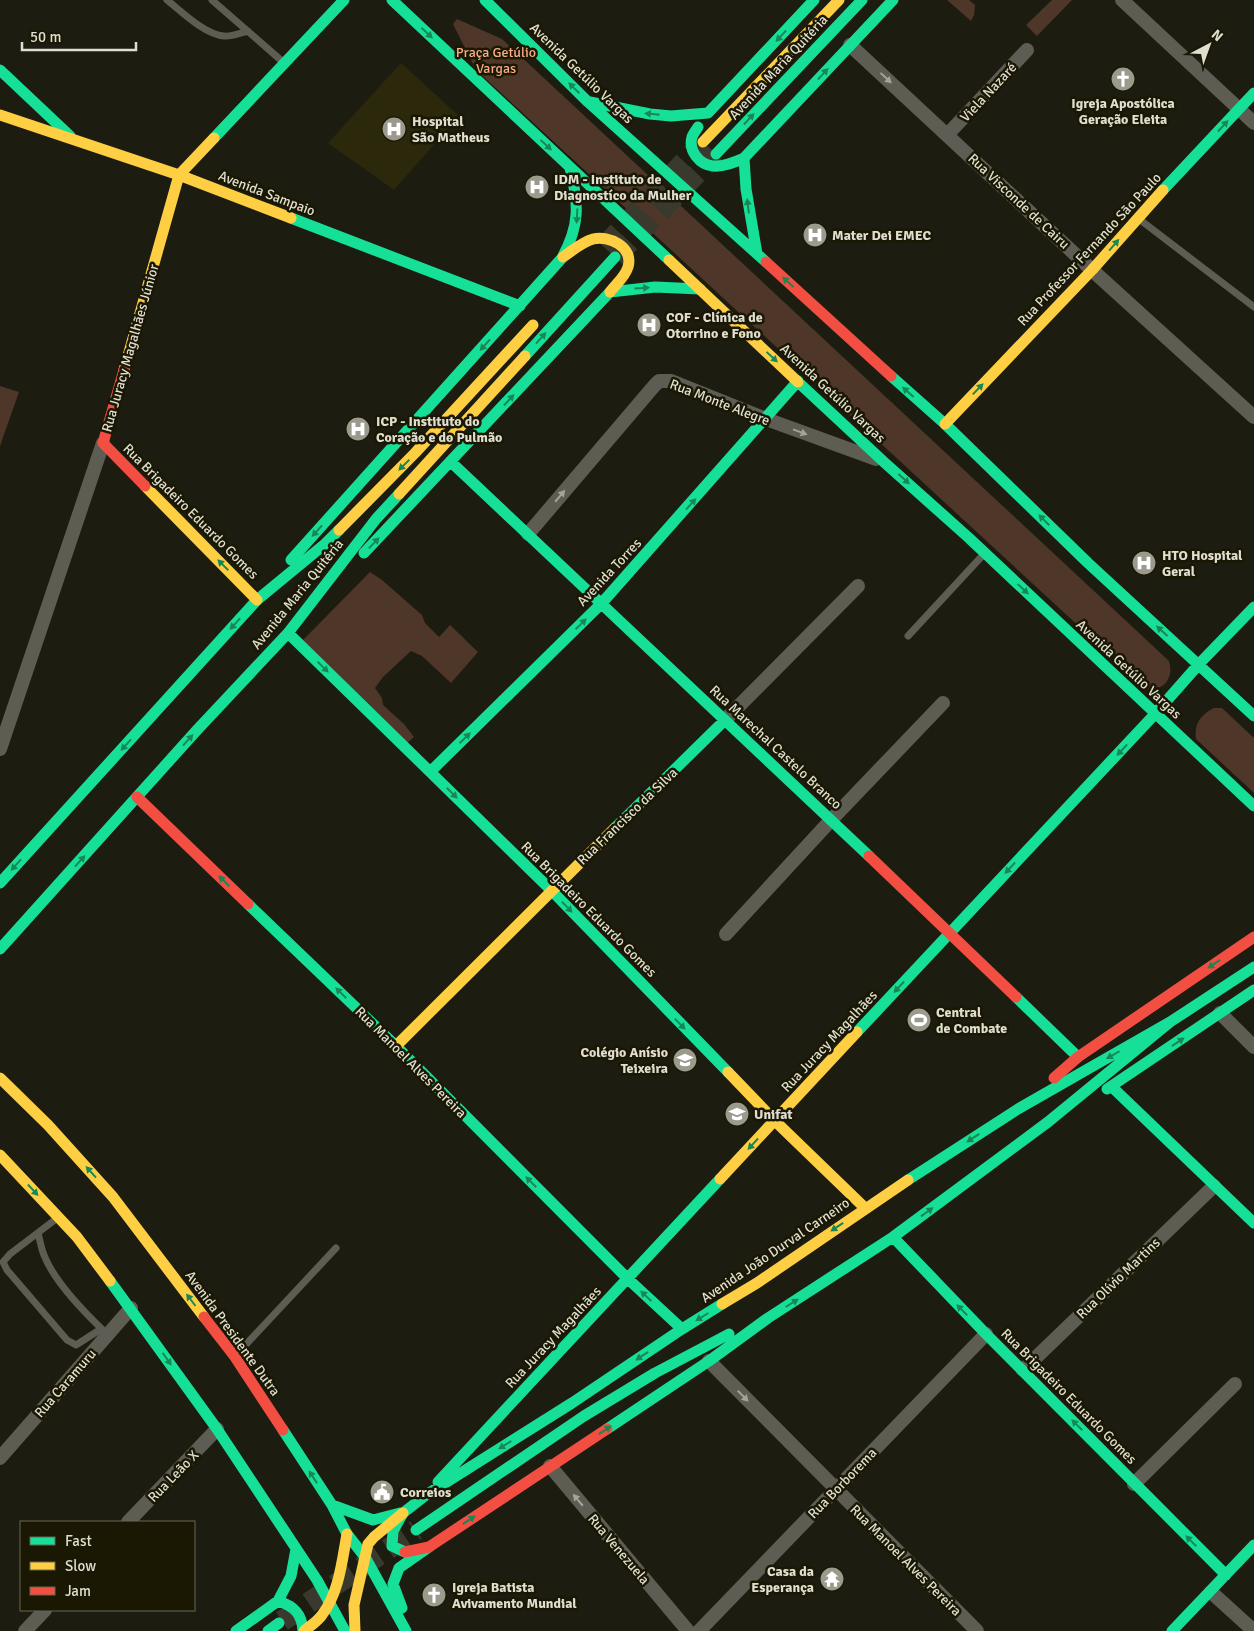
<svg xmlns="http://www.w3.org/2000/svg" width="1254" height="1631" font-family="Signika,sans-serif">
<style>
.built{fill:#2b280c}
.green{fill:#4e3628}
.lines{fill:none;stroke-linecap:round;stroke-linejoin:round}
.primary-tunnel{stroke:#3a392d;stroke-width:21;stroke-dasharray:21 11;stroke-linecap:butt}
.lane{stroke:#5e5d54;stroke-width:7}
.street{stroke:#5e5d54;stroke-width:14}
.fast{stroke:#16e098;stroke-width:11}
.slow{stroke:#ffcf43;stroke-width:11}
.jam{stroke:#f24e42;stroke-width:11}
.oneway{fill:#188655}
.oneway2{fill:#a5a499}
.labels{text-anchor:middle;stroke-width:5;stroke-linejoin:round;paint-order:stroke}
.park-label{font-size:14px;fill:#f9ac85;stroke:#1a1703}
.street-label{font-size:14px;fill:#dfded1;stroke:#1a1703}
.poi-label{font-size:14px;font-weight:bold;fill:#dfded1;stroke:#1a1703;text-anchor:start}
</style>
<rect width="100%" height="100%" fill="#1d1c10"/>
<!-- built -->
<path class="built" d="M401 63 459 116 394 190 328 143Z"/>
<!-- green -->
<path class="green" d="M947 0H969L975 5 974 15 971 21Z
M1052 0H1072L1037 36 1026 25Z
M457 19 502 39 1169 661C1174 677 1165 690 1148 690L476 70 453 24Z
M0 386 19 392 0 446Z
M370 572 382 580 422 615 425 623 439 637 450 625 478 652 451 683 422 656 411 651 383 677 375 688 382 698 383 705 404 724 414 737 407 743 303 640Z
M1214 708H1222L1254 738V793L1196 739C1194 724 1200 715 1214 708Z"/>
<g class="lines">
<!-- primary-tunnel -->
<path class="primary-tunnel" d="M604 247 703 142
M615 257 716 154
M282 1621 416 1530"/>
<!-- lane -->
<path class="lane" d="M167 0C181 11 205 35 224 36 231 37 240 33 248 31
M212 0 283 62
M1139 219 1254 307
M908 636 983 555
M56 1219 10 1254 3 1262 7 1270 67 1340 76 1345 101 1329
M38 1233C40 1240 41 1248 44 1255 54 1281 85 1313 105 1332
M238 1353 336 1248"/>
<!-- street -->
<path class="street" d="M1122 0 1254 123
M850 45 1092 270 1254 417
M948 134 1027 50
M528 534 654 386 659 381H671L766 419 876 459
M725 720 858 586
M0 749 103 443
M726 934 832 819 943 703
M1220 1013 1254 1047
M709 1361 977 1631
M1023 1370 1214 1186
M0 1458 131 1308
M550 1466 688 1631
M1134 1484 1235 1384
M128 1522 217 1429
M1211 1592 1254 1631
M25 1631 45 1610
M699 1631 986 1334"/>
<!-- fast -->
<path class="fast" d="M392 0 669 260
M485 0 588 102 766 262
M0 70 70 136
M590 102 650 114 671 116 708 113 814 0
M698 127C696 130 693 134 692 137 688 151 700 165 713 166 724 167 735 162 744 158
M214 138 344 0
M716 154 862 0
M1163 190 1254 93
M291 218 520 306
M757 254 746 189 744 158 893 0
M525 356 615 257
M891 376 945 424 1088 563 1254 716
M798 382 885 463 969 538 1254 806
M451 462 869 856
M364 553 610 292 655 287 700 289
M291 560 562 258C580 225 579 204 570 168
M288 633 551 890 728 1072
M430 772 601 604 798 381
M615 828 725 720
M0 883 257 600 325 544 339 530
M248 904 396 1046 628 1279 682 1329
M0 949 197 730 288 633 376 519 399 494
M1016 997 1078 1057
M857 1032 1155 714 1199 664 1254 607
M1112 1087 1254 1223
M1107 1089 1254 990
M908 1180 1018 1109 1170 1022 1254 967
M893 1237 986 1334 1226 1575
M110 1281 217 1429 317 1580 345 1631
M607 1429 709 1361 768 1318 893 1237 1048 1122 1170 1022
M283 1430 332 1505 347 1534 365 1557 406 1631
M438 1482 720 1179
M332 1505 373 1520 400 1513
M416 1530 584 1416 655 1373 729 1334
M405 1552 392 1546 393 1531 403 1513 426 1495 572 1403 682 1329 722 1304
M278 1601 291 1576 296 1549
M402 1608 393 1584 399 1568 429 1547
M236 1631 278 1601C294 1606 302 1614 303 1631
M268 1631 279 1623
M1172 1631 1254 1545"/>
<!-- slow -->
<path class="slow" d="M0 115 179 175 291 218
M703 142 839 0
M563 257C572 251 582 242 593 239 609 235 634 247 628 267 625 277 616 284 610 292
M669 260 798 382
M124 370 179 175 214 138
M945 424 1092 270 1163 190
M145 486 257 600
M399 494 525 356
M339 530 415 453 533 325
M396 1046 615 828
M728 1072 775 1121 865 1208
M0 1078 48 1125 113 1197 204 1317
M0 1155 77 1237 110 1281
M720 1179 857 1032
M722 1304 757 1283 908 1180
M304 1631C310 1626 317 1622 322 1615 339 1593 342 1561 347 1534
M355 1631 354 1605 368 1544 374 1537 403 1513"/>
<!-- jam -->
<path class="jam" d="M766 262 891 376
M124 370 103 443 145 486
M137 797 248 904
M869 856 1016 997
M1054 1078 1078 1057 1254 937
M204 1317 235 1357 283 1430
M405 1552 429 1547 607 1429"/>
</g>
<!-- one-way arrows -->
<defs><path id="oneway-solid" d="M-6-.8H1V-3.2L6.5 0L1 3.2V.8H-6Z" transform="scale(1.25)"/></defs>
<g class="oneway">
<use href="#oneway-solid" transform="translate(427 33) rotate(43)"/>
<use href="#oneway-solid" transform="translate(781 36) rotate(133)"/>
<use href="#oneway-solid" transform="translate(823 74) rotate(-47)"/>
<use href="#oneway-solid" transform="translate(574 88) rotate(-136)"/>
<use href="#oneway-solid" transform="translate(652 114) rotate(-174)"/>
<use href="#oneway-solid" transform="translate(749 119) rotate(-47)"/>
<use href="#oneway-solid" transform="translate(1223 126) rotate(-47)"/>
<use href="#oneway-solid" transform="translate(546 145) rotate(43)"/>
<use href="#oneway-solid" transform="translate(748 206) rotate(-97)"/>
<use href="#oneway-solid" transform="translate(577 216) rotate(93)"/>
<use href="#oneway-solid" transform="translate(1114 245) rotate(-49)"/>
<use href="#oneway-solid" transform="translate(788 282) rotate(-138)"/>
<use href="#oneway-solid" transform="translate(642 288) rotate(-3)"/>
<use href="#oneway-solid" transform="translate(541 338) rotate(-48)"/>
<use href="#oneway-solid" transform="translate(485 345) rotate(132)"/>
<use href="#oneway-solid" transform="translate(772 357) rotate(43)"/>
<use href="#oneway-solid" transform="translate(978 389) rotate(-46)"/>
<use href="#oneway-solid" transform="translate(908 392) rotate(-138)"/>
<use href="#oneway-solid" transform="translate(509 400) rotate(-47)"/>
<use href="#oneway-solid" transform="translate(404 465) rotate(135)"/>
<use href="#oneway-solid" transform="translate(904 479) rotate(42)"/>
<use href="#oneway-solid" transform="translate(691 504) rotate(-48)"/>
<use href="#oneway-solid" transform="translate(1044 520) rotate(-135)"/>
<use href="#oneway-solid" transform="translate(317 531) rotate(132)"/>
<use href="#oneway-solid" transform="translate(374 543) rotate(-46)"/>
<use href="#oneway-solid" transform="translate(223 565) rotate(-135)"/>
<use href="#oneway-solid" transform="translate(1023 589) rotate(43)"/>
<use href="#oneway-solid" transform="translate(235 624) rotate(132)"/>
<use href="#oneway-solid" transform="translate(581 624) rotate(-44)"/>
<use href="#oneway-solid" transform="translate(1162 631) rotate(-138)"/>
<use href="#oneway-solid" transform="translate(323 667) rotate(44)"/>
<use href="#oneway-solid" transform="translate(465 738) rotate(-44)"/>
<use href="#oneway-solid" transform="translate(188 740) rotate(-48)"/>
<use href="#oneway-solid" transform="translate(126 745) rotate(132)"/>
<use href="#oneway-solid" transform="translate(1122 750) rotate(133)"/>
<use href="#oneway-solid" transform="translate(452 793) rotate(45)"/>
<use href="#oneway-solid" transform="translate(80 861) rotate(-48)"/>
<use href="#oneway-solid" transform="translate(16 865) rotate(132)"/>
<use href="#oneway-solid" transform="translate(1010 868) rotate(133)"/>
<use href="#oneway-solid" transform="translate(224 881) rotate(-136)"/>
<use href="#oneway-solid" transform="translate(567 907) rotate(46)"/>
<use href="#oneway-solid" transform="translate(1214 964) rotate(146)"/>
<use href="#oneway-solid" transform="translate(899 987) rotate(133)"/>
<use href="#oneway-solid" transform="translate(341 993) rotate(-136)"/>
<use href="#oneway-solid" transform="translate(680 1024) rotate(46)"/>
<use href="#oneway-solid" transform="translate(1178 1042) rotate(-34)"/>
<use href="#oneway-solid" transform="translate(1113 1055) rotate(150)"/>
<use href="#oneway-solid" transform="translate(973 1138) rotate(147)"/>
<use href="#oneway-solid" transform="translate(753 1144) rotate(133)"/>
<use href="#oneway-solid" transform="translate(91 1172) rotate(-132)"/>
<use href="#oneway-solid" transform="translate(531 1182) rotate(-135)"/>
<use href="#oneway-solid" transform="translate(33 1190) rotate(47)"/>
<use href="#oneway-solid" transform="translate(927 1212) rotate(-36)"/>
<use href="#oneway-solid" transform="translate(837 1227) rotate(146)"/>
<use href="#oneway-solid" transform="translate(646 1296) rotate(-137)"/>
<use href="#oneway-solid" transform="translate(191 1300) rotate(-127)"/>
<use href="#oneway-solid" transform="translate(792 1303) rotate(-32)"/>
<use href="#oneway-solid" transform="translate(962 1310) rotate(-134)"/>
<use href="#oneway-solid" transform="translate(702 1317) rotate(148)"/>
<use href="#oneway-solid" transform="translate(642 1356) rotate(146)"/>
<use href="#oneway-solid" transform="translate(167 1359) rotate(55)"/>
<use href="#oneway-solid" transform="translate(1077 1425) rotate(-135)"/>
<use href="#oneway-solid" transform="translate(605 1430) rotate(-34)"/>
<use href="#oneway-solid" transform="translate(505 1445) rotate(148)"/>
<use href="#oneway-solid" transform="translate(313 1477) rotate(-123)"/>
<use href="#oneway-solid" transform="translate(469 1520) rotate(-34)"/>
<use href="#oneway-solid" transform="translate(1191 1541) rotate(-135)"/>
</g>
<g class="oneway2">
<use href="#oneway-solid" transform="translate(886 78) rotate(43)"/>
<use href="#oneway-solid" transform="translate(800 432) rotate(20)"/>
<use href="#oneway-solid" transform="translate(560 496) rotate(-50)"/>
<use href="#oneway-solid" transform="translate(743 1396) rotate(46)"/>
<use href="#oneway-solid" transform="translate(578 1500) rotate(-130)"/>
</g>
<!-- icons -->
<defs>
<symbol id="church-disc" viewBox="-11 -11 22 22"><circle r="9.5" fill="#9b9a8d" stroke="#1a1703"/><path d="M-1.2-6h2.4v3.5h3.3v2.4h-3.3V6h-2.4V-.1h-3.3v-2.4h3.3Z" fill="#fff"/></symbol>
<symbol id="hospital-disc" viewBox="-11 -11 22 22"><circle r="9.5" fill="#9b9a8d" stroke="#1a1703"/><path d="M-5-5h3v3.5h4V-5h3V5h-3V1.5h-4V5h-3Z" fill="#fff"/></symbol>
<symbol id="stadium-disc" viewBox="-11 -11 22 22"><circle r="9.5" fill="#9b9a8d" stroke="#1a1703"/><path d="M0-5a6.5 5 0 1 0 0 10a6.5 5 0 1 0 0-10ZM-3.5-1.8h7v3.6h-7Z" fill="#fff"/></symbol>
<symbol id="school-disc" viewBox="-11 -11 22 22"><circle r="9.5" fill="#9b9a8d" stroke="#1a1703"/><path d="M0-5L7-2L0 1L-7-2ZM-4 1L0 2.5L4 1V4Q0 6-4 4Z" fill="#fff"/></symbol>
<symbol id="university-disc" viewBox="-11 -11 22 22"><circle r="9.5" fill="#9b9a8d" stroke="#1a1703"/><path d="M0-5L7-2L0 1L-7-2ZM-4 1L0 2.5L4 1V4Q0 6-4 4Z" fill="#fff"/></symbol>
<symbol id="civic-disc" viewBox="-11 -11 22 22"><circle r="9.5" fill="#9b9a8d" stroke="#1a1703"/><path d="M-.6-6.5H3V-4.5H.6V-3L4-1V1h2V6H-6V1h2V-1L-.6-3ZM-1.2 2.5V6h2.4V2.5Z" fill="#fff"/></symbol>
<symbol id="temple-disc" viewBox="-11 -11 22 22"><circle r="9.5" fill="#9b9a8d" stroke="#1a1703"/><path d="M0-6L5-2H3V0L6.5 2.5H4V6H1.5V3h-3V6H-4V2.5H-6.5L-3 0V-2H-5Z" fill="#fff"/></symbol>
</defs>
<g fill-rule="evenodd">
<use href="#church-disc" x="1109" y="65" width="28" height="28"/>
<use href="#hospital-disc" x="380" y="115" width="28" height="28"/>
<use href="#hospital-disc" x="523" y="173" width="28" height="28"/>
<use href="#hospital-disc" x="801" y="221" width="28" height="28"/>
<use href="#hospital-disc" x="635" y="311" width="28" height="28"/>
<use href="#hospital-disc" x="344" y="415" width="28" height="28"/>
<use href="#hospital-disc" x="1130" y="549" width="28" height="28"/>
<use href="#stadium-disc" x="905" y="1006" width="28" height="28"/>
<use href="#school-disc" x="671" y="1046" width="28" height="28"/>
<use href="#university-disc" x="723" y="1100" width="28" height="28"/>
<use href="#civic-disc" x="368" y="1478" width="28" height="28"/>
<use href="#temple-disc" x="818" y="1565" width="28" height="28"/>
<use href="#church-disc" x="420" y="1581" width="28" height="28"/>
</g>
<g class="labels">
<!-- park labels -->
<g class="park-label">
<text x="496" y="57">Praça Getúlio<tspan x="496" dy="16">Vargas</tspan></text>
</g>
<!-- street labels -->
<g class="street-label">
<text transform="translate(778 67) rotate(-47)" y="5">Avenida Maria Quitéria</text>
<text transform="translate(582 73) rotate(44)" y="5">Avenida Getúlio Vargas</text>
<text transform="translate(988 92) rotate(-47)" y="5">Viela Nazaré</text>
<text transform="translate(267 193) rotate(21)" y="5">Avenida Sampaio</text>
<text transform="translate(1019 201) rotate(43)" y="5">Rua Visconde de Cairu</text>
<text transform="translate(1089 249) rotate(-47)" y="5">Rua Professor Fernando São Paulo</text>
<text transform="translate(130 348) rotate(-74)" y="5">Rua Juracy Magalhães Júnior</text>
<text transform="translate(833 393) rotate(43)" y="5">Avenida Getúlio Vargas</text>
<text transform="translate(720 402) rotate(21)" y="5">Rua Monte Alegre</text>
<text transform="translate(191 511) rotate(45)" y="5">Rua Brigadeiro Eduardo Gomes</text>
<text transform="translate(609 572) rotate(-47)" y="5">Avenida Torres</text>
<text transform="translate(297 594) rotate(-51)" y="5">Avenida Maria Quitéria</text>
<text transform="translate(1129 669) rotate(43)" y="5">Avenida Getúlio Vargas</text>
<text transform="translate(776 747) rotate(43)" y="5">Rua Marechal Castelo Branco</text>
<text transform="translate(627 816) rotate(-44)" y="5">Rua Francisco da Silva</text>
<text transform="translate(589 909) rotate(45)" y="5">Rua Brigadeiro Eduardo Gomes</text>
<text transform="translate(829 1041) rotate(-47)" y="5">Rua Juracy Magalhães</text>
<text transform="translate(411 1062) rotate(45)" y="5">Rua Manoel Alves Pereira</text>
<text transform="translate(775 1250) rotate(-34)" y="5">Avenida João Durval Carneiro</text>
<text transform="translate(1118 1278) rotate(-44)" y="5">Rua Olívio Martins</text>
<text transform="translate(233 1333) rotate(54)" y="5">Avenida Presidente Dutra</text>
<text transform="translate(553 1337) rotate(-47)" y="5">Rua Juracy Magalhães</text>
<text transform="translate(65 1383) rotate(-49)" y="5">Rua Caramuru</text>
<text transform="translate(1069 1396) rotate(45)" y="5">Rua Brigadeiro Eduardo Gomes</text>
<text transform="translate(173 1476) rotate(-46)" y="5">Rua Leão X</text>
<text transform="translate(842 1483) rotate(-46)" y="5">Rua Borborema</text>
<text transform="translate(619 1549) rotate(50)" y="5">Rua Venezuela</text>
<text transform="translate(906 1560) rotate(45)" y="5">Rua Manoel Alves Pereira</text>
</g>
<!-- poi labels -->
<g class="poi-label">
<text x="1123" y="108" text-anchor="middle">Igreja Apostólica<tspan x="1123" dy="16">Geração Eleita</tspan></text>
<text x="412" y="126">Hospital<tspan x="412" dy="16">São Matheus</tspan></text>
<text x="554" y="184">IDM - Instituto de<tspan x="554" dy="16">Diagnostíco da Mulher</tspan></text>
<text x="832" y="240">Mater Dei EMEC</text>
<text x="666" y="322">COF - Clínica de<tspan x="666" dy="16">Otorrino e Fono</tspan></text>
<text x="376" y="426">ICP - Instituto do<tspan x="376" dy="16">Coração e do Pulmão</tspan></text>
<text x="1162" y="560">HTO Hospital<tspan x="1162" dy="16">Geral</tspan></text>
<text x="936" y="1017">Central<tspan x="936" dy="16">de Combate</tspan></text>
<text x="668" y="1057" text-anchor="end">Colégio Anísio<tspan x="668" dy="16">Teixeira</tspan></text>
<text x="754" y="1119">Unifat</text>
<text x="400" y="1497">Correios</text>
<text x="814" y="1576" text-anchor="end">Casa da<tspan x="814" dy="16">Esperança</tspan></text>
<text x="452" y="1592">Igreja Batista<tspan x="452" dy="16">Avivamento Mundial</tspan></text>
</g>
</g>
<!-- legend -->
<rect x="20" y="1521" width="175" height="90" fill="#1a1703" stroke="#696755"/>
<rect x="30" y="1537" width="25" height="8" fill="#16e098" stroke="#696755"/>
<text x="65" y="1546" font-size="15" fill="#dfded1">Fast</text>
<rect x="30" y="1562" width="25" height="8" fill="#ffcf43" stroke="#696755"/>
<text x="65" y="1571" font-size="15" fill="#dfded1">Slow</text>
<rect x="30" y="1587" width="25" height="8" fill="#f24e42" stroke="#696755"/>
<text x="65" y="1596" font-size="15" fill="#dfded1">Jam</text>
<!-- north arrow -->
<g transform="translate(1209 45) rotate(41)" stroke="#1a1703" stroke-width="4" paint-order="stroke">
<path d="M0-4L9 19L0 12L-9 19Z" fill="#dfded1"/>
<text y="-8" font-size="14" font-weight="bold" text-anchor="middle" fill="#dfded1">N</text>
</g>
<!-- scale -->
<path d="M22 42v8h114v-8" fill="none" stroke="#dfded1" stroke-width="2.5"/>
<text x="30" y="42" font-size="15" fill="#dfded1" stroke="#1a1703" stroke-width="4" paint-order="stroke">50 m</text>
</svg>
